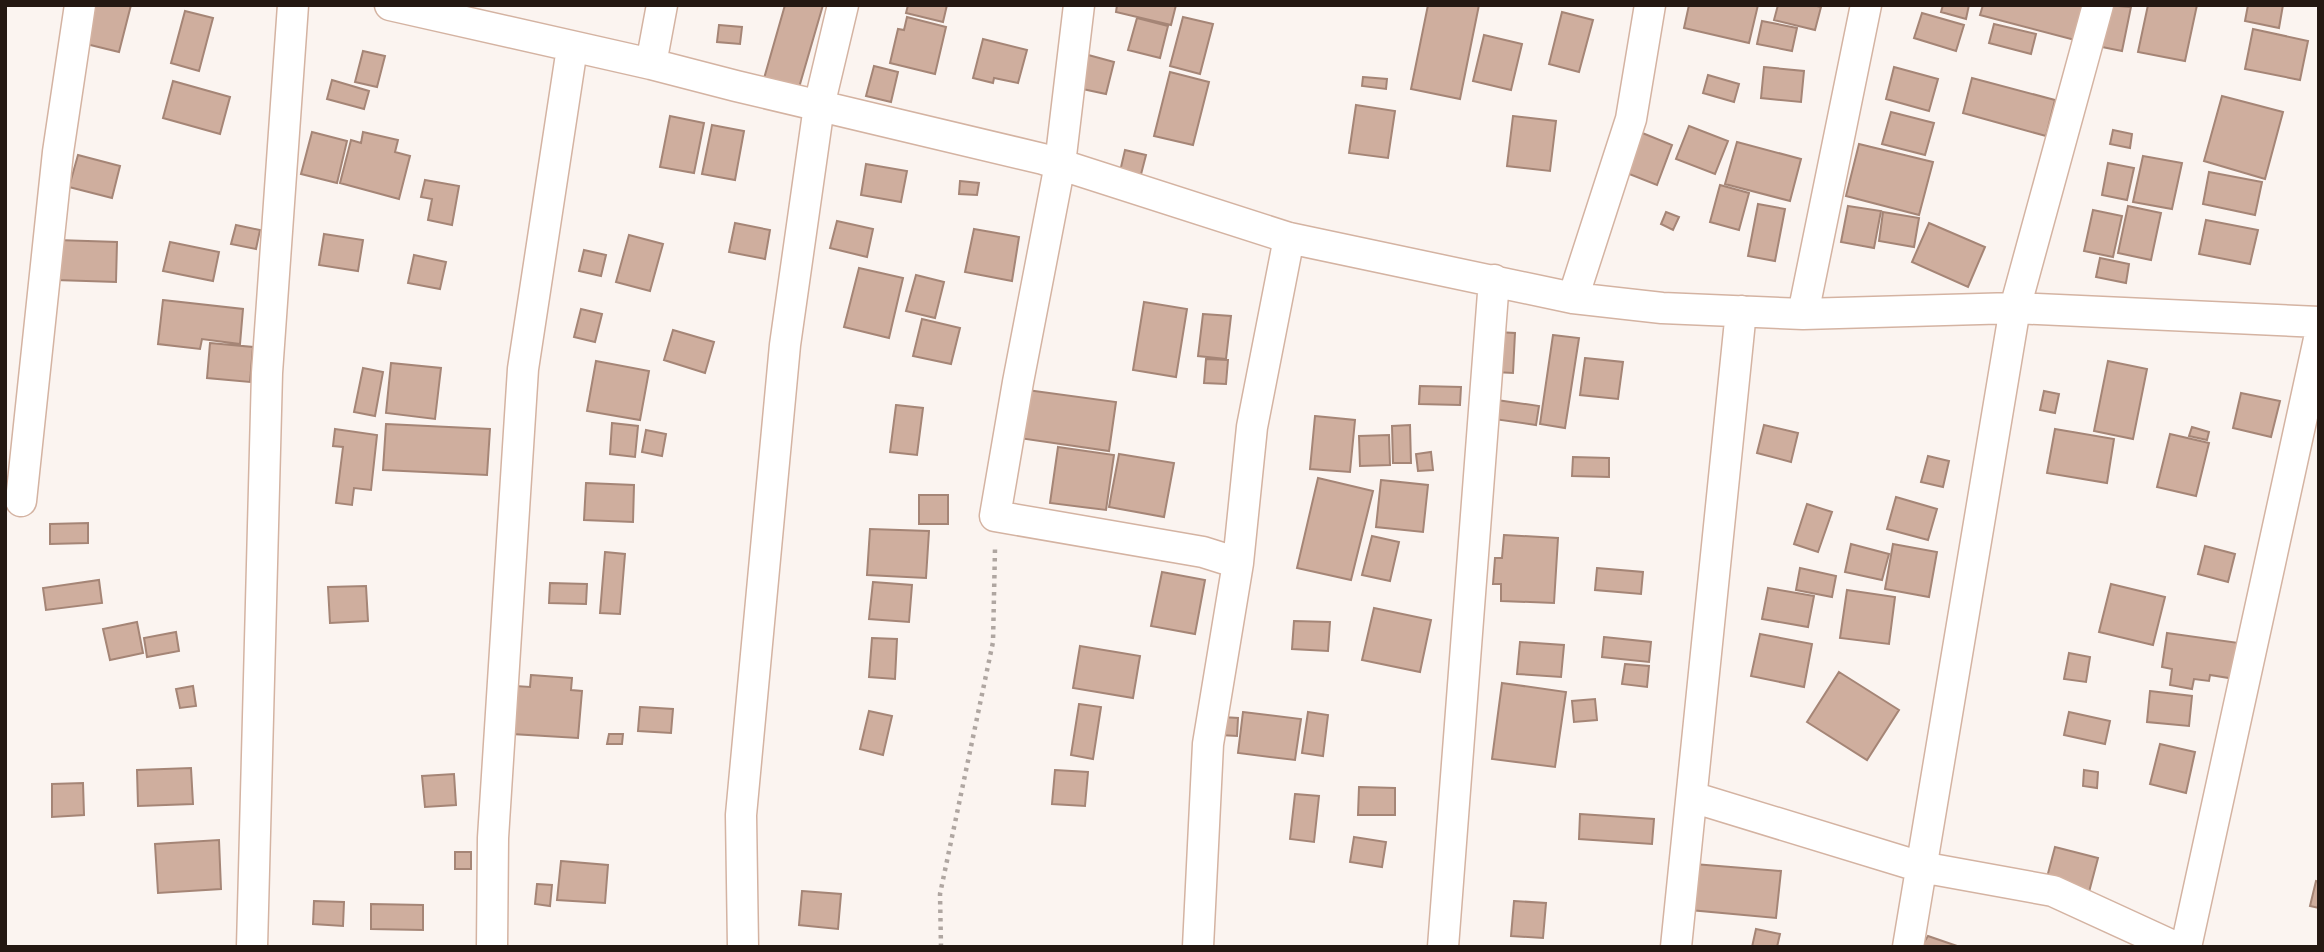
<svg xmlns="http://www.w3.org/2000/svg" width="2324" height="952" font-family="Lato,sans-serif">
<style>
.building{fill:#cfae9e;stroke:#a58576;stroke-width:2}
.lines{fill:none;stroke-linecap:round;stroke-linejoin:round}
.minor-casing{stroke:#d4b3a2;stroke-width:33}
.path{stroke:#afa6a1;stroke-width:4.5;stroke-dasharray:3.5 5;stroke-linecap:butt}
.minor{stroke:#fff;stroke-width:30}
</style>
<rect width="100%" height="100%" fill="#fbf4f0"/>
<!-- building -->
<path class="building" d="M87 5H131L119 52 78 42Z
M785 5H823L798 91 763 82Z
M908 5H947L943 22 906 13Z
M1117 5H1176L1171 25 1116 12Z
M1428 5H1479L1460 99 1411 89Z
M1689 5H1758L1749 43 1684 28Z
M1778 5H1813L1821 7 1815 30 1774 20Z
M1943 5H1969L1966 19 1941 12Z
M1983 5H2084L2075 40 1980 15Z
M2105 5 2131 7 2122 51 2097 46Z
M2148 5H2197L2185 61 2138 52Z
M2248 5H2283L2279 28 2245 21Z
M185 11 213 18 199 71 171 63Z
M1562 12 1593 20 1579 72 1549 64Z
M1922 13 1964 25 1956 51 1914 38Z
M907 17 946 27 935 74 890 63 898 29 904 30Z
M1183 17 1213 24 1200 74 1170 66Z
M1137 18 1168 26 1160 58 1128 50Z
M1762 21 1797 28 1792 51 1757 44Z
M1994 24 2036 34 2031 54 1989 43Z
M719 25 742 27 740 44 717 42Z
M2253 29 2308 41 2300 80 2245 69Z
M1484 35 1522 44 1511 90 1473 81Z
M983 39 1027 50 1018 83 994 78 993 83 973 78Z
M363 51 385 56 377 87 355 82Z
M1081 53 1114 62 1106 94 1073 87Z
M874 66 898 72 891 102 866 96Z
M1764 67 1804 71 1801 102 1761 98Z
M1894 67 1938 79 1929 111 1886 99Z
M1170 72 1209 82 1193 145 1154 136Z
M1708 75 1739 84 1734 102 1703 93Z
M1363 77 1387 79 1386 89 1362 86Z
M1972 78 2055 100 2046 136 1963 113Z
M332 80 369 91 364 109 327 99Z
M173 81 230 97 220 134 163 118Z
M2222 96 2283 112 2265 179 2204 161Z
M1356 105 1395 111 1388 158 1349 153Z
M1891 112 1934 123 1925 155 1882 144Z
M670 116 704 123 694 173 660 167Z
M1513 116 1556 121 1550 171 1507 166Z
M712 125 744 131 735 180 702 174Z
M1689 126 1728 141 1715 174 1676 159Z
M1635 130 1672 145 1657 185 1619 170Z
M2113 130 2132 134 2130 148 2110 144Z
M312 132 347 141 337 183 301 174Z
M363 132 398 140 395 152 410 156 399 199 340 183 351 140 361 143Z
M1737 142 1801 159 1790 201 1725 184Z
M1859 144 1933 162 1919 215 1846 196Z
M1125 150 1146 155 1138 186 1118 180Z
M78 155 120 166 112 198 69 187Z
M2143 156 2182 163 2172 209 2133 202Z
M2108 163 2134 168 2127 200 2102 195Z
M866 164 907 171 901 202 861 195Z
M2209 172 2262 182 2255 215 2203 204Z
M425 180 459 186 452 225 428 220 432 199 421 197Z
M960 181 979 183 977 195 959 194Z
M1720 185 1749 193 1739 230 1710 222Z
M1758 204 1785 209 1775 261 1748 256Z
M1848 206 1881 211 1874 248 1841 242Z
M2128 206 2161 213 2151 260 2118 253Z
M2093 210 2122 216 2113 257 2084 251Z
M1666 212 1679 217 1673 230 1661 224Z
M1883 212 1919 218 1914 247 1879 241Z
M2206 220 2258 230 2250 264 2199 254Z
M837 221 873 229 867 257 830 248Z
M735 223 770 230 765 259 729 252Z
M1929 223 1985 247 1968 287 1912 262Z
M236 225 260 230 256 249 231 244Z
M974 229 1019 237 1012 281 965 272Z
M324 234 363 240 358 271 319 265Z
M629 235 663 244 650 291 616 282Z
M57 240 117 242 116 282 56 280Z
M170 242 219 252 213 281 163 271Z
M584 250 606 255 601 276 579 271Z
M414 255 446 262 440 289 408 283Z
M2100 258 2129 264 2126 283 2096 277Z
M859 268 903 278 889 338 844 327Z
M916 275 944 282 935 318 906 311Z
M163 300 243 309 240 344 202 339 200 349 158 344Z
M1144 302 1187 309 1176 377 1133 370Z
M581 309 602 314 595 342 574 337Z
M1203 314 1231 316 1226 359 1198 356Z
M922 319 960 328 951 364 913 356Z
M673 330 714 342 705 373 664 360Z
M1497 332 1515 333 1513 373 1495 372Z
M1553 335 1579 338 1565 428 1540 424Z
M210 343 253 347 250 382 207 378Z
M1585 358 1623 362 1618 399 1580 395Z
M1206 359 1228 360 1226 384 1204 383Z
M596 361 649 371 640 420 587 411Z
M2108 361 2147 369 2133 439 2094 431Z
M391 363 441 368 435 419 386 413Z
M363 368 383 372 375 416 354 412Z
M1420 386 1461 387 1460 405 1419 404Z
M1027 390 1116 402 1109 451 1019 438Z
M2044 391 2059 394 2055 413 2040 410Z
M2241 393 2280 401 2271 437 2233 428Z
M1490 399 1539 406 1536 425 1487 418Z
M896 405 923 408 917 455 890 452Z
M1315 416 1355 420 1350 472 1310 469Z
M612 423 638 426 635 457 610 454Z
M386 424 490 429 487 475 383 470Z
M1410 425 1411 463H1393L1392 426Z
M1764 425 1798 433 1791 462 1757 453Z
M2192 427 2209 432 2207 440 2189 436Z
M335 429 377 435 371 490 354 488 352 505 336 503 343 447 333 446Z
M2055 429 2114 439 2107 483 2047 473Z
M646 430 666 434 662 456 642 452Z
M2170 434 2209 443 2196 496 2157 487Z
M1389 435 1390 465 1360 466 1359 436Z
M1058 447 1114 455 1106 510 1050 503Z
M1431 452 1433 470 1418 471 1416 454Z
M1119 454 1174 463 1164 517 1109 507Z
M1928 456 1949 461 1943 487 1921 482Z
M1573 457 1609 458V477L1572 476Z
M1318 478 1373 491 1351 580 1297 568Z
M1381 480 1428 485 1423 532 1376 527Z
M586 483 634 485 633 522 584 520Z
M919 495H948V524H919Z
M1896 497 1937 509 1928 540 1887 529Z
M1807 504 1832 512 1818 552 1794 544Z
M88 523V543L50 544V524Z
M870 529 929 531 926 578 867 575Z
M1504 535 1558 538 1554 603 1501 601V584H1493L1495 558H1502Z
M1372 536 1399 542 1390 581 1362 575Z
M1851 544 1889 554 1882 580 1845 572Z
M1893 544 1937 552 1929 597 1885 589Z
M2205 546 2235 554 2228 582 2198 574Z
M605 552 625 554 620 614 600 613Z
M1597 568 1643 572 1641 594 1595 590Z
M1800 568 1836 576 1832 597 1796 590Z
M1162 572 1205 580 1195 634 1151 626Z
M99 580 102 603 46 610 43 588Z
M873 582 912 585 909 622 869 619Z
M550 583 587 584 586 604 549 603Z
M2111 584 2165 597 2153 645 2099 632Z
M366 586 368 621 330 623 328 587Z
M1768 588 1814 596 1808 627 1762 619Z
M1847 590 1895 597 1889 644 1840 638Z
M1374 608 1431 620 1420 672 1362 660Z
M1294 621 1330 622 1328 651 1292 649Z
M137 622 143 653 110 660 103 629Z
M176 632 179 651 147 657 144 638Z
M2167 633 2246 644 2241 680 2210 675 2209 681 2194 679 2192 689 2170 685 2172 669 2162 667Z
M1760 634 1812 644 1804 687 1751 676Z
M1604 637 1651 642 1649 662 1602 657Z
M872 638 897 639 895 679 869 677Z
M1520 642 1564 645 1561 677 1517 674Z
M1080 646 1140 656 1133 698 1073 688Z
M2069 653 2090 657 2086 682 2064 679Z
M1625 664 1649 666 1647 687 1622 684Z
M1839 672 1899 710 1867 760 1807 722Z
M531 675 572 678 571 690 582 691 578 738 512 734 516 686 530 687Z
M1502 683 1566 692 1555 767 1492 759Z
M193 686 196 706 180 708 176 689Z
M2150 691 2192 696 2189 726 2147 722Z
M1595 699 1597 720 1574 722 1572 701Z
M1079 704 1101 707 1093 759 1071 755Z
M640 707 673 709 671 733 638 731Z
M869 711 892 716 883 755 860 749Z
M1243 712 1301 719 1295 760 1238 753Z
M1308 712 1328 715 1323 756 1302 753Z
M2069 712 2110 721 2105 744 2064 735Z
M1222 717 1238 718 1237 736 1220 735Z
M609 734H623L622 744H607Z
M2160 744 2195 752 2186 793 2150 784Z
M191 768 193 804 138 806 137 770Z
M1055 770 1088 772 1085 806 1052 804Z
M2084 770 2098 772 2097 788 2083 786Z
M454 774 456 805 425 807 422 776Z
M83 783 84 815 52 817V784Z
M1359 787 1395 788V815H1358Z
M1295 794 1319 796 1314 842 1290 839Z
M1580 814 1654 819 1652 844 1579 839Z
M1354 837 1386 842 1382 867 1350 862Z
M219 840 221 889 158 893 155 844Z
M2055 847 2098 858 2089 892 2046 881Z
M455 852H471V869H455Z
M561 861 608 865 605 903 557 900Z
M1694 864 1781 871 1776 918 1690 910Z
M2316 881 2319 882V908L2310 906Z
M537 884 552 885 550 906 535 904Z
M802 891 841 894 838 929 799 925Z
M314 901 344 902 343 926 313 924Z
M1514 901 1546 903 1543 938 1511 936Z
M371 904 423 905V930L371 929Z
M1756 929 1780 934 1777 947H1752Z
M1928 936 1960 947H1921Z"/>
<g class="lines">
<defs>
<path id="minor" d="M390 5 651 64 736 86 1043 159 1289 238 1573 298 1662 308 1803 314 2015 308 2319 322
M1079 5 1060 164 1018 382 995 516 1203 552 1238 563
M651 64 662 5
M1573 298 1631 119 1650 5
M1803 314 1866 5
M21 501 58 152 80 5
M1692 797 1921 867 2053 891 2175 947
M252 947 267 373 293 5
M492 947 493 838 523 369 572 48
M743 947 741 815 785 345 819 106 843 5
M1198 947 1208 744 1238 563 1252 427 1289 238
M1443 947 1494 280
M1676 947 1741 311
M1908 947 2015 308 2098 5
M2186 947 2319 339"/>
</defs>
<!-- minor casing -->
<use href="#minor" class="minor-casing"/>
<!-- path -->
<path class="path" d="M941 947 940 894 993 642 995 549"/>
<!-- minor -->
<use href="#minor" class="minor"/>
</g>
<!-- border -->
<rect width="2324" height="952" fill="none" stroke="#241812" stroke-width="14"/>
</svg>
